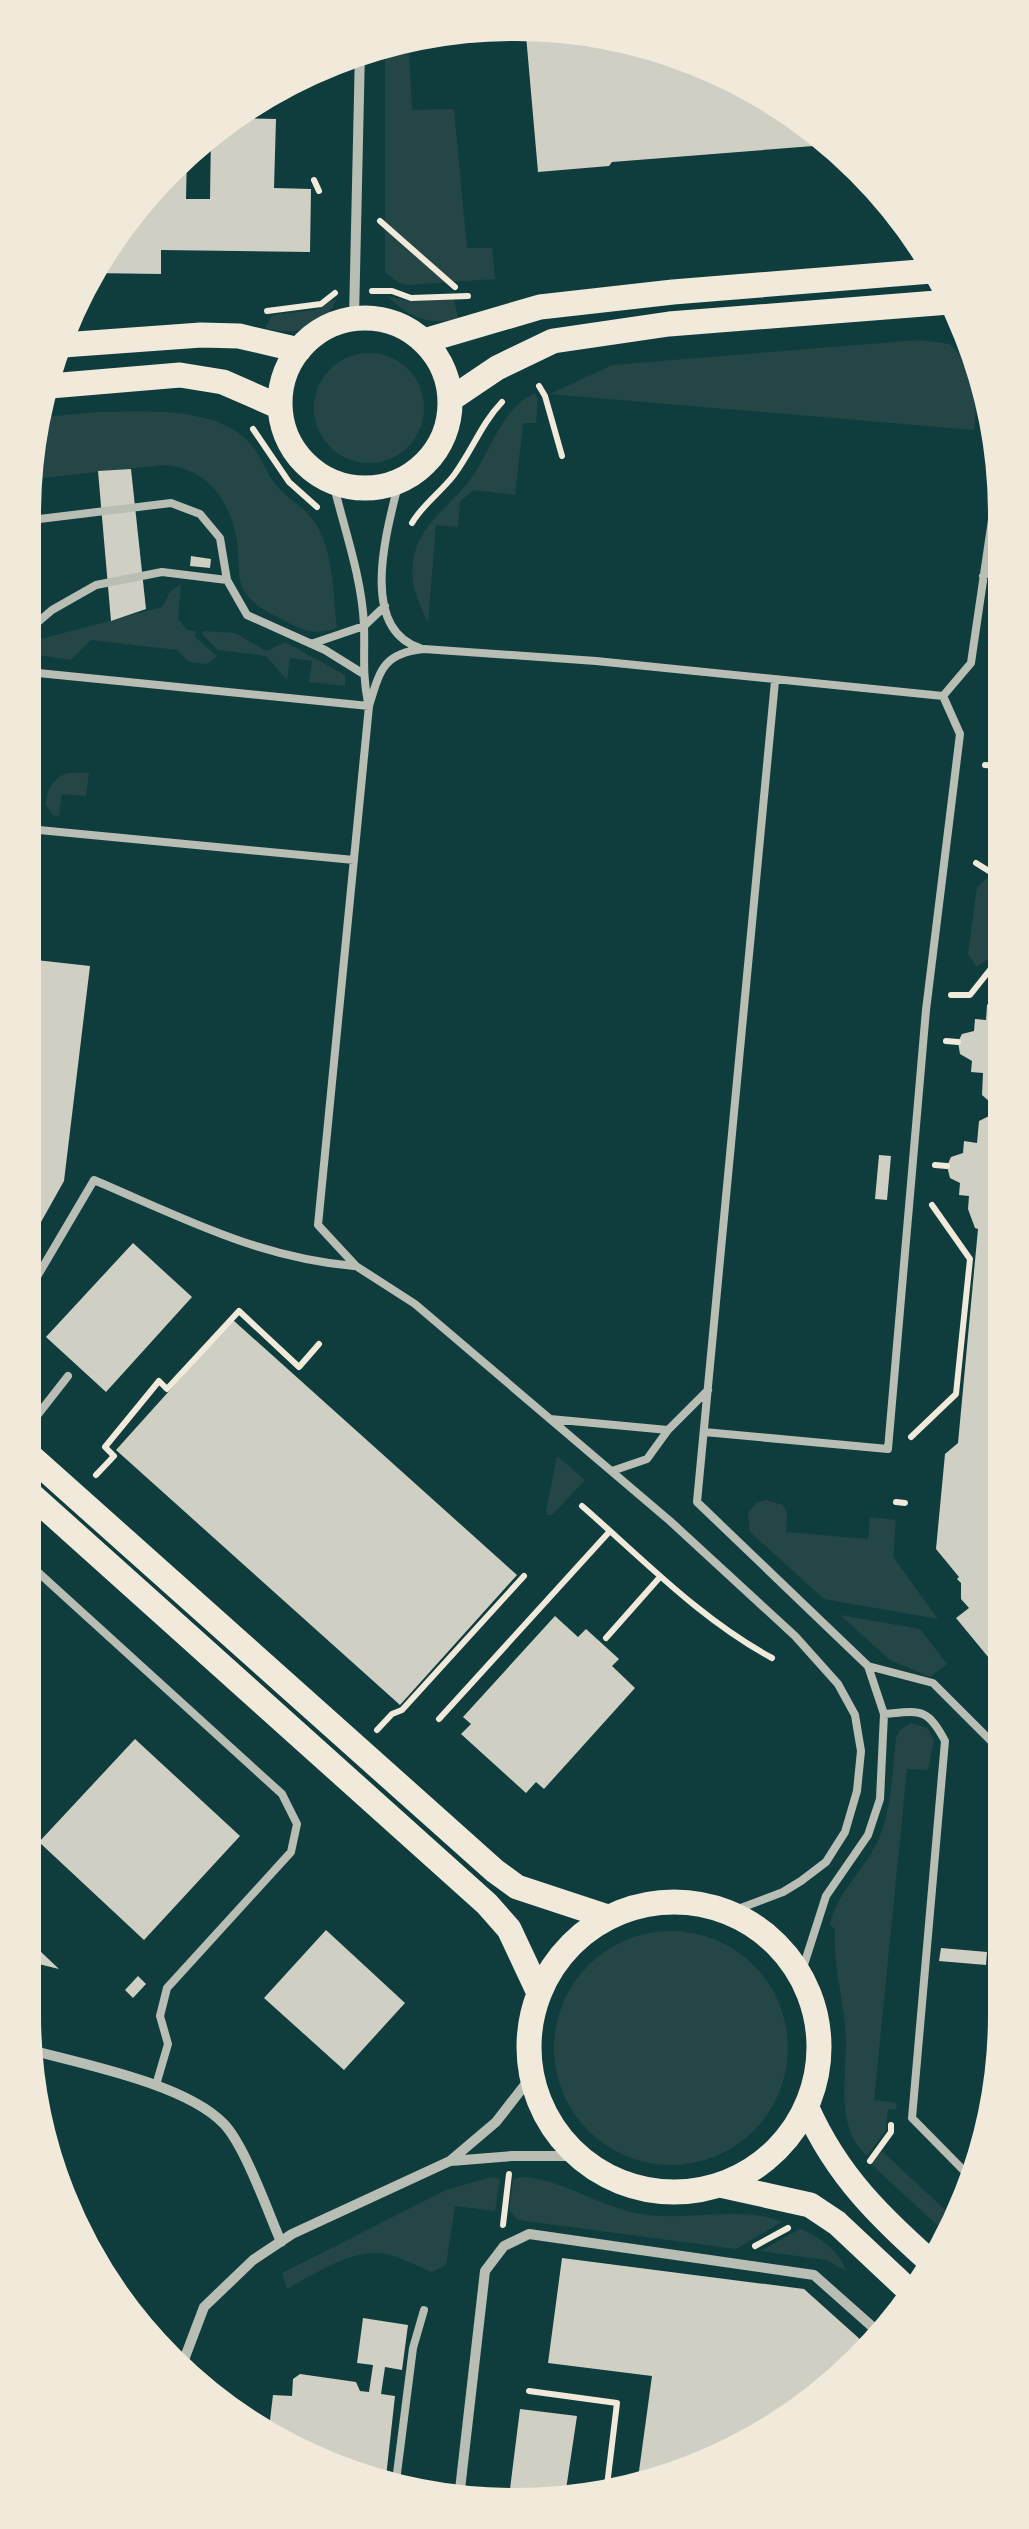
<svg xmlns="http://www.w3.org/2000/svg" width="1029" height="2529" font-family="Roboto,sans-serif">
<style>
.green{fill:#244646}
.building{fill:#cfcfc3}
.lines{fill:none;stroke-linecap:round;stroke-linejoin:round}
.path{stroke:#f1e9da;stroke-width:6}
.service{stroke:#b8beb3;stroke-width:8}
.minor{stroke:#b8beb3;stroke-width:10}
.primary{stroke:#f1e9da;stroke-width:25}
.rim{fill:none;stroke:#f1e9da;stroke-width:12}
</style>
<rect width="100%" height="100%" fill="#0f3d3e"/>
<!-- green -->
<path class="green" d="M408 38 412 110 454 109 467 248H492L495 279 409 285 399 283 385 272V51L391 43Z
M387 296 410 301 454 299 458 319C427 325 410 318 387 296Z
M337 298C325 329 295 337 265 328L272 315 315 310Z
M919 340 950 344C977 373 978 391 974 430L550 394 612 365Z
M314 408a55 55 0 1 1 110 0a55 55 0 1 1-110 0Z
M535 393 538 400 536 423H523L515 495 474 490 460 501 458 527 436 525 428 622C418 603 410 583 413 562 418 524 450 507 470 480 491 452 501 408 535 393Z
M98 412C144 412 220 405 252 446 262 458 266 473 276 485 285 496 295 502 305 511 335 539 332 591 337 628 316 635 305 632 285 621 272 614 256 607 247 595 236 580 240 567 238 550 234 506 210 467 163 465L23 480 33 418Z
M181 584 178 619 187 630 196 631 195 637 217 656 207 664 189 662 177 650 91 640 71 660 38 655 32 650 31 644 37 640 162 607 170 592Z
M203 631 235 633 266 651 285 642 345 675V686L309 682 312 661 290 658 287 680 266 656 218 650 203 635Z
M71 773H89L86 796 62 794 59 816 53 815 46 805C46 790 55 774 71 773Z
M987 878 998 890 989 958 977 967 968 954 977 887Z
M557 1456 585 1480 552 1515H548L546 1511Z
M766 1500 783 1505 787 1513 786 1532 868 1539 870 1517 896 1520 893 1557 938 1619 824 1599 750 1532 748 1513 756 1503Z
M840 1615 920 1629 947 1664 930 1677 890 1660Z
M911 1723 927 1728 934 1740 928 1770 907 1769 874 2100 897 2103 896 2109 888 2110 886 2130 867 2156C834 2127 847 2075 846 2037 844 1999 833 1968 835 1929L830 1925C837 1893 861 1873 876 1845 892 1813 892 1773 896 1738L900 1730Z
M554 2048a117 117 0 1 1 234 0a117 117 0 1 1-234 0Z
M882 2151 959 2223 951 2238 871 2164Z
M491 2177 500 2179 495 2211 455 2206 446 2265 432 2272C417 2266 401 2257 386 2254 354 2248 314 2274 287 2289L282 2273 446 2190Z
M523 2177C566 2180 600 2208 642 2214 688 2222 739 2204 782 2222L736 2249 518 2220 509 2210 513 2179Z
M800 2229C818 2236 841 2252 846 2271L826 2260 760 2251Z"/>
<!-- building -->
<path class="building" d="M525 24 674 44 790 101 839 144 612 162 609 166 538 172Z
M231 118 276 119 274 188 311 189 310 252 161 250V274L91 273 140 187 187 152 186 199H210L211 133Z
M131 469 146 609 111 621 98 471Z
M191 556 211 559 210 568 190 566Z
M1006 933H1009L1011 1659 998 1669 956 1618 969 1608 961 1599V1583L957 1579 959 1577 936 1549 945 1454 958 1443 978 1229 975 1228 968 1209 969 1196 959 1195 960 1183 950 1178 947 1166 951 1157 963 1153 964 1141 977 1143 979 1121 989 1116 990 1102 982 1095 983 1073 971 1072 972 1061 960 1054 958 1042 962 1034 974 1031 975 1019 986 1020 987 1005 1001 989Z
M18 958 90 966 64 1181 18 1263Z
M879 1155 891 1156 887 1200 875 1199Z
M133 1243 192 1297 106 1392 46 1337Z
M233 1320 517 1575 400 1705 116 1450Z
M555 1616 578 1637 586 1629 619 1659 612 1666 635 1688 544 1789 536 1782 526 1793 461 1734 471 1724 463 1717Z
M135 1739 240 1836 144 1940 39 1842Z
M18 1930 59 1969 18 1959Z
M326 1930 405 2003 344 2070 264 1998Z
M941 1948 987 1952 986 1965 939 1961Z
M138 1976 146 1984 133 1998 125 1990Z
M562 2258 804 2289 872 2350 763 2445 636 2493 652 2376 548 2363Z
M363 2318 408 2325 402 2370 385 2367 381 2394 395 2396 385 2486 267 2445 273 2395 292 2396 293 2379 300 2374 356 2382 360 2391 369 2392 373 2365 357 2363Z
M520 2409 577 2416 564 2503 509 2497Z"/>
<g class="lines">
<!-- path -->
<path class="path" d="M314 180 319 191
M380 221 455 287
M372 291H392L411 298 468 296
M267 311 321 304 335 293
M539 386 545 396 562 456
M253 429 289 482 317 507
M412 523C423 504 441 492 454 475 472 451 481 424 502 402
M998 644 1008 645
M985 765 1008 767
M976 863 1005 881
M951 995H970L997 961 1008 844
M946 1041 958 1042
M935 1165 947 1166
M911 1437 956 1394 970 1259 932 1205
M96 1475 114 1456 105 1447 159 1381 167 1389 239 1311 299 1367 319 1344
M896 1502 905 1503
M582 1506C644 1560 700 1619 772 1658
M606 1638 660 1577
M439 1719 610 1531
M377 1730 392 1714 402 1710 524 1576
M870 2161 891 2132V2125
M503 2225 509 2174
M755 2246 788 2228
M529 2391 617 2403 605 2502"/>
<!-- service -->
<path class="service" d="M954 309 969 325
M399 481C388 527 357 628 420 648
M333 482C344 529 362 577 364 626 365 656 362 672 368 703
M18 539 23 521 171 503 200 514 220 538 227 580
M983 576 1007 563
M18 639 52 610 96 585 162 572 227 580 247 615 325 650 362 673
M311 644 364 626 385 606
M18 671 369 706
M775 681 697 1502 868 1666 884 1714 880 1799 868 1835 826 1896 801 1974
M18 828 354 860
M20 942 34 830
M18 1309 94 1180C183 1218 256 1257 354 1266
M550 1419 668 1430 708 1390
M704 1432 888 1449 926 1010 960 734 943 696 971 663 1004 438
M18 1440 68 1376
M612 1471 647 1459 668 1430
M18 1554 282 1794 297 1824 291 1852 167 1988 160 2016 168 2044 156 2085
M868 1666 933 1683 990 1740 1011 1751
M884 1714C920 1711 927 1707 945 1741L912 2118 979 2186
M730 1912 783 1892 801 1881 826 1862 845 1832 857 1791 861 1751 855 1715 838 1684 795 1636 670 1521 415 1304 356 1266 318 1225 369 706C380 670 383 653 424 649L596 661 943 696
M395 2489 413 2348 424 2310"/>
<!-- minor -->
<path class="minor" d="M354 318 360 51
M23 2048C78 2063 185 2083 224 2124 245 2146 268 2212 281 2242
M451 2161 512 2156H579
M179 2373 204 2307 253 2260 292 2234 450 2161 496 2122 531 2077
M458 2507 485 2271 504 2246 529 2234 814 2275 885 2338"/>
<!-- primary -->
<path class="primary" d="M280 403a85 85 0 1 1 170 0a85 85 0 1 1-170 0Z
M424 341 540 307 673 292 944 270
M49 346 201 335 239 336 299 350
M38 387 180 375 223 382 280 407
M451 399 497 368 553 341 669 324 962 301
M18 1445 495 1871 517 1887 608 1917
M18 1483 487 1904 509 1929 539 1993
M529 2047a145 145 0 1 1 290 0a145 145 0 1 1-290 0Z
M807 2108C838 2178 881 2217 936 2267
M720 2185 810 2205 837 2223 918 2299"/>
</g>
<!-- crop -->
<path d="M0 0H1029V2529H0ZM514 35H515A479 479 0 0 1 994 514V2015A479 479 0 0 1 515 2494H514A479 479 0 0 1 35 2015V514A479 479 0 0 1 514 35Z" fill="#f1e9da" fill-rule="evenodd"/>
<path class="rim" d="M514 35H515A479 479 0 0 1 994 514V2015A479 479 0 0 1 515 2494H514A479 479 0 0 1 35 2015V514A479 479 0 0 1 514 35Z"/>
</svg>
